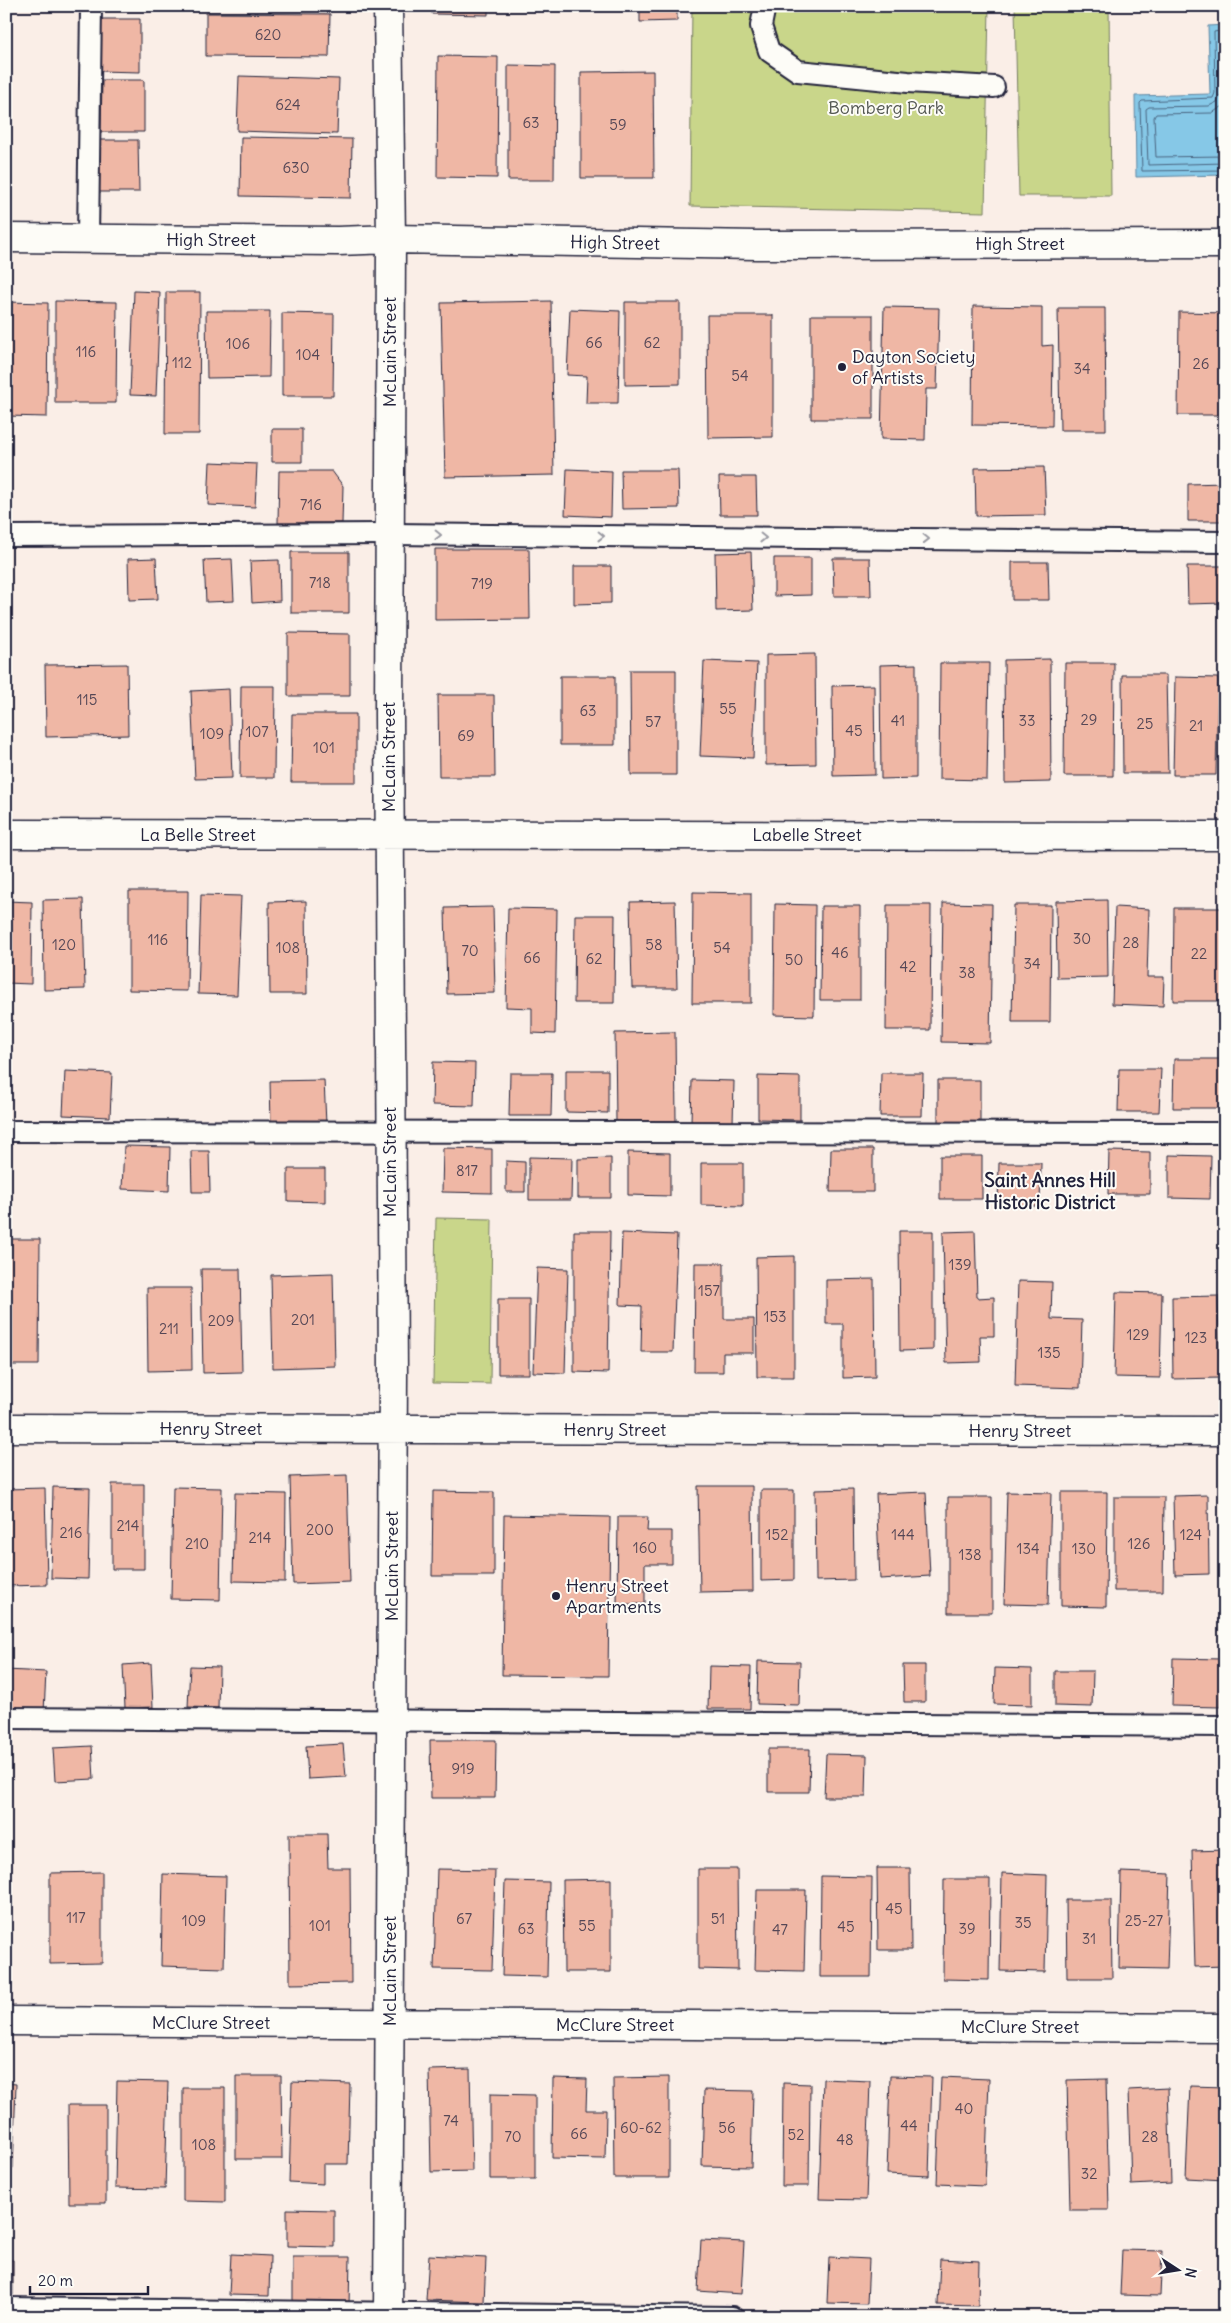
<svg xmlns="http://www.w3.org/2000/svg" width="1231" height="2323" font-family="Delius,sans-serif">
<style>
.green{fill:#c9d68a;stroke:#767c62}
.water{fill:#86c8e7;stroke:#5e86a2}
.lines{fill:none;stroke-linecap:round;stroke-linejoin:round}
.shore{stroke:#4a6480;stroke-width:1}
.building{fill:#efb7a5;stroke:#22223b}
.lane-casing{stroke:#22223b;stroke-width:24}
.street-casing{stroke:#22223b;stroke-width:31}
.lane{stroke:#fdfcf7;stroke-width:20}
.street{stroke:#fdfcf7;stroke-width:28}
.oneway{stroke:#9a9aa2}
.poi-dot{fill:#22223b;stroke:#fdfcf7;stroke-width:2}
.labels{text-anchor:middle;stroke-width:4;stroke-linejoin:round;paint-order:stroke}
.number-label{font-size:15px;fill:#554756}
.park-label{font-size:18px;fill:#545853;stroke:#fdfcf7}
.street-label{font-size:18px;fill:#22223b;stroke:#fdfcf7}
.poi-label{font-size:18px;fill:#22223b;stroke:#fdfcf7;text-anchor:start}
.neighbourhood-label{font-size:19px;font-weight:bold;fill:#22223b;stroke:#fdfcf7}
</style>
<rect width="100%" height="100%" fill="#faeee7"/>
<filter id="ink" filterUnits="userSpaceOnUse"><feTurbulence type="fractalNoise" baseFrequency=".02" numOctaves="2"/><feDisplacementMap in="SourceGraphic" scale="10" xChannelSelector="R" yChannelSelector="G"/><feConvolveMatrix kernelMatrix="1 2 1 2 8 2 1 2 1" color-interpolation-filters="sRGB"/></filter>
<g filter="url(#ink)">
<!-- green -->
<path class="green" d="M692 6H989L985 212 690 206Z
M1015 6H1109L1111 196H1019Z
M436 1218 492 1219 490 1384 433 1383Z"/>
<!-- water -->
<path class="water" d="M1225 25V175L1136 177 1135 96 1210 94 1208 26Z"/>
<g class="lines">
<!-- shore -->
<path class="shore" d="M1225 30 1214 32 1215 93 1213 98 1142 101 1140 103 1142 171 1225 170
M1225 36 1220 39 1221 94 1217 102 1209 106 1149 107 1146 109 1148 165 1225 163
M1225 105 1212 113 1156 114 1154 117 1156 157 1225 156"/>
</g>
<!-- building -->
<path class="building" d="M99 6H141V9L99 10Z
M432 6H488V15L432 14Z
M565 6H620V10L565 11Z
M640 6H677V21L640 22Z
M206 13 330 14 329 57 206 56Z
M98 19H140V72L98 71Z
M438 56 498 57 497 178 437 177Z
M508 65 555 66 554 180H508Z
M653 71 654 178H581V72Z
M239 76 339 79 337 134 237 131Z
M102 80H144V132H101Z
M241 137 352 139 351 198 240 196Z
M96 140H138L139 192H97Z
M134 291 160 292 156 396 130 395Z
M166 292H200L199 434H165Z
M55 301 117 302 116 403H55Z
M551 301 554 475 445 477 441 303Z
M6 302 48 303 47 417 6 416Z
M625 302H680V384L625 385Z
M973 306 1042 307V346L1053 345 1052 426 972 425Z
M884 307 939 308 937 389H926L925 440 881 439Z
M1058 308H1105L1106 430H1060Z
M570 309 620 311 618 403H586L587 376 567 375Z
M206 311H270L269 377 207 378Z
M1179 312 1225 313V415H1178Z
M282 313 334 314 333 396H282Z
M707 315H773V437L708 438Z
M811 315H873V419H811Z
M272 429H302V462H272Z
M210 462 257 464 255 507 208 505Z
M1044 467 1046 515 976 516 975 468Z
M567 469 612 471 611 517 565 515Z
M621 470H678L679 508 622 509Z
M279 471H332L343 486 342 523H278Z
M719 477H756L757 515H720Z
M1225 483V521H1188V484Z
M435 549H529L530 619 435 620Z
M291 552H349V613H291Z
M751 552 753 610 716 611 715 553Z
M156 558 158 599 129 600 128 559Z
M774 558H811V595L774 596Z
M833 558H870L871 596H834Z
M232 559 234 601 206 602 204 560Z
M279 560 280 601 252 603 250 561Z
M1012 562H1048L1049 600H1012Z
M574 566H611V603L574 604Z
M1187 566H1224V603L1188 604Z
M288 633 350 634V696H288Z
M815 654 816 764 766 765V655Z
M1050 659 1051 782 1005 783 1004 660Z
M704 661 757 663 753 758 700 756Z
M940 663H989L987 780 939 779Z
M1065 663H1114L1113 776H1064Z
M127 664 128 735 46 737 45 665Z
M916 664V778L881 779 880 665Z
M630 670H676V775H631Z
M1122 675H1166L1168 773H1123Z
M560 676H615V745H560Z
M1175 677 1218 678 1216 775H1173Z
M874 685 875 775 833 776 832 686Z
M241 686H275L274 778H240Z
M229 689 232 778 195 779 191 691Z
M438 695H494L495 777H439Z
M292 714H356V782H291Z
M129 891H188L187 991 129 990Z
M693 892 751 893V1003H692Z
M201 895 241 896 237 995 198 994Z
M83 899 85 989 44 990 43 900Z
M1107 900 1108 977 1057 978 1056 901Z
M6 901 32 902 31 984 6 983Z
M306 901 307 994H270L269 902Z
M675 901 677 988H632L630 902Z
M943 903 992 904 990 1043 941 1042Z
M775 904 815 905 814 1016 774 1015Z
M887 905H931L930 1030H886Z
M1014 905H1051L1050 1022H1012Z
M821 906H860V1000H820Z
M493 907 495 993 447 994 445 908Z
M1115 907 1149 909 1147 977H1164L1163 1006 1112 1004Z
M508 908 557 909 555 1034 532 1033V1008L506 1007Z
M1174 908H1224V1001H1173Z
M575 915H615L614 1003H574Z
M675 1032 676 1121 616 1122 615 1033Z
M1174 1059H1225V1108H1173Z
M433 1062 475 1063 474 1106 432 1105Z
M1119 1069H1161L1159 1112H1118Z
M566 1070H608V1113L566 1112Z
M65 1071 112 1073 110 1117 63 1115Z
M510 1073H552L551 1116H509Z
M881 1073H923L922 1116H880Z
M758 1076 800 1077V1120L758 1119Z
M324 1080 326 1124 271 1125 270 1081Z
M692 1080 734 1081 733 1124 691 1123Z
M938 1080H980V1123L938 1122Z
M124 1146 170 1147 169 1191 122 1189Z
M443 1148 492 1149V1193L442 1192Z
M831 1149H873V1192H830Z
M191 1151H209L210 1192H192Z
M1109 1151 1150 1152V1194H1108Z
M628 1152 670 1153V1196L628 1195Z
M1169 1155 1211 1156 1210 1199 1169 1198Z
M940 1156H982V1199H940Z
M529 1157 572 1158 571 1200H529Z
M611 1158V1198H578V1159Z
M506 1161 525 1162V1192H506Z
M701 1163H743V1206L701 1205Z
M999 1163H1041L1040 1206H998Z
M288 1169H325V1202L288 1201Z
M574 1231H610L608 1373 574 1372Z
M899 1231H933V1350L900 1351Z
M975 1231 977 1298 994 1297V1336H980L981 1362 946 1363 943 1232Z
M622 1233 677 1235 673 1352H641L642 1306 620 1305Z
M6 1239H40L39 1365H6Z
M794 1256V1377H757L756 1257Z
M695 1263H724V1319H754V1353H723V1372H694Z
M537 1268 568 1269 565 1373 533 1372Z
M201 1269H240L242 1372 203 1373Z
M333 1273 335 1366 273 1368 271 1275Z
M874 1279 875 1377 843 1378V1324H826V1280Z
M1018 1281 1052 1282 1051 1319 1082 1320 1080 1388 1015 1386Z
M147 1288H191L192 1370 148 1371Z
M1116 1292 1162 1293 1160 1378 1114 1377Z
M1218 1296 1220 1378 1173 1379 1172 1297Z
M498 1299H529V1374H498Z
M347 1475 350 1582 293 1584 290 1477Z
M112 1484H144V1569H112Z
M698 1486H752L753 1591 700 1592Z
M53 1487 90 1488 88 1579 51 1578Z
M173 1487 222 1488 220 1600 171 1599Z
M45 1488 47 1585 6 1586V1489Z
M853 1489 854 1580 816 1581 815 1490Z
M761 1490H794V1580L761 1581Z
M433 1491 494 1492V1576H432Z
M926 1492 930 1576 880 1579 876 1494Z
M1007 1492 1051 1493 1048 1605 1004 1604Z
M1061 1492H1107L1106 1607 1061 1606Z
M235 1493 286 1494 285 1582 233 1581Z
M1208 1495 1209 1574 1175 1575 1173 1496Z
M948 1497H992V1613H948Z
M1114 1497H1164L1163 1591H1114Z
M504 1515 610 1517 608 1676 502 1675Z
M618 1517H648L647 1531H672V1564H645V1604H617Z
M1173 1658 1221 1659 1220 1707 1172 1706Z
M758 1661 800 1662 799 1705 757 1704Z
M151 1663 153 1707 125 1708 123 1665Z
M903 1665H925V1702H904Z
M190 1666 219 1667 218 1708 188 1707Z
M709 1666 751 1667 750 1709H708Z
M995 1668 1032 1669V1705L994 1704Z
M6 1670 46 1672 44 1712 6 1711Z
M1055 1671H1093L1092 1707 1055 1706Z
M430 1740H496L495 1798H431Z
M343 1744 346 1777 308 1779 306 1746Z
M92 1746 94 1779 55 1781 53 1748Z
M768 1749H810L809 1792H768Z
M826 1754 867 1755 866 1797H824Z
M289 1834H327L328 1868H350L351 1983 290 1984Z
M1225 1850V1966L1195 1967 1192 1851Z
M877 1868H910L911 1950H878Z
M437 1869 495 1870 492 1970 434 1969Z
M698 1869H737L738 1970 698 1969Z
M102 1872V1963L50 1964V1873Z
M1121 1872 1170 1874 1167 1969 1119 1968Z
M1002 1873 1047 1875 1045 1972 1000 1971Z
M163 1874 226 1876 224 1968 161 1966Z
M821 1876 872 1877 871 1977H820Z
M611 1879V1972H564L563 1880Z
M944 1879H990L989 1980 943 1979Z
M505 1881 549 1882 547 1977 502 1976Z
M757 1890H806L804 1971 755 1970Z
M1066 1900H1111L1112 1978H1067Z
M470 2069 472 2171 431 2172 429 2070Z
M236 2076H281L282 2159H236Z
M890 2076 932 2077 929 2176 887 2174Z
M669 2077V2178H614L613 2078Z
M941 2077 989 2079 985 2186 937 2184Z
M553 2078 587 2079 586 2110H606L605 2159 552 2158Z
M823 2079 870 2081 866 2200 819 2199Z
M1106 2079 1109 2210H1070L1067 2080Z
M117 2081 168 2082 165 2189 115 2188Z
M292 2082 350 2084 348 2164H323V2184L289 2182Z
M6 2083 16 2084 13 2169H6Z
M783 2083 810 2084 809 2186H782Z
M1190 2086 1225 2087V2180L1186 2178Z
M183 2088H225V2202L183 2201Z
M1168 2088 1171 2183 1131 2185 1128 2090Z
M704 2090 753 2091 751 2167 702 2166Z
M490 2094 535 2095V2179H490Z
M68 2105H106V2203H69Z
M287 2209 334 2210V2247L287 2246Z
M701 2240 744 2242 741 2294 698 2291Z
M1122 2250 1162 2251 1160 2296 1120 2295Z
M231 2254 270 2256 269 2296 229 2295Z
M429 2255 486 2258 484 2302 426 2300Z
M293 2257H350L349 2306H293Z
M829 2257 869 2259 867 2304 827 2303Z
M940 2259 979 2261 978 2306 938 2305Z
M6 2260H13V2295H6Z"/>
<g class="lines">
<defs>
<path id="lane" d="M765 6 761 26 769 51 798 71 908 82 994 87
M88 239 91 6
M6 536 389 534 1225 542
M6 1131 1225 1133
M6 1718 1225 1726
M6 2308 732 2317"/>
<path id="street" d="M6 238 338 241 391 239 757 245 1225 244
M6 834 1225 836
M6 1428 1225 1431
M6 2021 1225 2028
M388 2317 393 1374 389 714 391 239 388 6"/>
</defs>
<!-- lane casing -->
<use href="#lane" class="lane-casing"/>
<!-- street casing -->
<use href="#street" class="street-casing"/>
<!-- lane -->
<use href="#lane" class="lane"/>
<!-- street -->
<use href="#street" class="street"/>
</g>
<!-- one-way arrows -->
<defs><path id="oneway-chevron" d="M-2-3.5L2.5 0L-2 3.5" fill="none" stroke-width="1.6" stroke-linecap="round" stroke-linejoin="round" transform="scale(1.25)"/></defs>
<g class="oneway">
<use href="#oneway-chevron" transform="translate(438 535) rotate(1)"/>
<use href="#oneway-chevron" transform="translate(601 536) rotate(1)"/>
<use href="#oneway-chevron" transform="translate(763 538) rotate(1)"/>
<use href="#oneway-chevron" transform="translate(926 539) rotate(1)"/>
</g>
</g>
<!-- markers -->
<g class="poi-dot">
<circle cx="842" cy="367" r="5"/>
<circle cx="556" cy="1596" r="5"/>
</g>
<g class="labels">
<!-- number labels -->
<g class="number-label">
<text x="268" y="40">620</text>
<text x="288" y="110">624</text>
<text x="531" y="128">63</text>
<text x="618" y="130">59</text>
<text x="296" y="173">630</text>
<text x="594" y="348">66</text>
<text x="652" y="348">62</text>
<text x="238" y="349">106</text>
<text x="86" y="357">116</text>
<text x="308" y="360">104</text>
<text x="182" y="368">112</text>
<text x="1201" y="369">26</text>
<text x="1082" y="374">34</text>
<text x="740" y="381">54</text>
<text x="311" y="510">716</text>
<text x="320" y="588">718</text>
<text x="482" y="589">719</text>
<text x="87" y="705">115</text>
<text x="728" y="714">55</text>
<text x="588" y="716">63</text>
<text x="1089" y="725">29</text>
<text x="898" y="726">41</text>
<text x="1027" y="726">33</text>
<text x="653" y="727">57</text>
<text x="1145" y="729">25</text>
<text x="1196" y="731">21</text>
<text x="854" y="736">45</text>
<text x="257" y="737">107</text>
<text x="212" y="739">109</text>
<text x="466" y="741">69</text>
<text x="324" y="753">101</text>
<text x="1082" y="944">30</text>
<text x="158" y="945">116</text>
<text x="1131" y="948">28</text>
<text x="64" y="950">120</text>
<text x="654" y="950">58</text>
<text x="288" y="953">108</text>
<text x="722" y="953">54</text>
<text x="470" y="956">70</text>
<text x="840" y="958">46</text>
<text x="1199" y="959">22</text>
<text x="532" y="963">66</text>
<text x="594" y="964">62</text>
<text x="794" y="965">50</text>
<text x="1032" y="969">34</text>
<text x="908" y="972">42</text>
<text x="967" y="978">38</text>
<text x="467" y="1176">817</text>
<text x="960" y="1270">139</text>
<text x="709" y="1296">157</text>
<text x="775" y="1322">153</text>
<text x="303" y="1325">201</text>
<text x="221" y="1326">209</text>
<text x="169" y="1334">211</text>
<text x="1138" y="1340">129</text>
<text x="1196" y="1343">123</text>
<text x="1049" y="1358">135</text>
<text x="128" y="1531">214</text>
<text x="320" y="1535">200</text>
<text x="71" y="1538">216</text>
<text x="777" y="1540">152</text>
<text x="903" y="1540">144</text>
<text x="1191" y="1540">124</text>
<text x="260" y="1543">214</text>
<text x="197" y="1549">210</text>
<text x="1139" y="1549">126</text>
<text x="645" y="1553">160</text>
<text x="1028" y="1554">134</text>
<text x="1084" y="1554">130</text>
<text x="970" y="1560">138</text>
<text x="463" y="1774">919</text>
<text x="894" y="1914">45</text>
<text x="76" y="1923">117</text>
<text x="464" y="1924">67</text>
<text x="718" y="1924">51</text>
<text x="194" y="1926">109</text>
<text x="1144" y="1926">25-27</text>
<text x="1023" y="1928">35</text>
<text x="320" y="1931">101</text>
<text x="587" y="1931">55</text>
<text x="846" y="1932">45</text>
<text x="526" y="1934">63</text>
<text x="967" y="1934">39</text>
<text x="780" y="1935">47</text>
<text x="1089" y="1944">31</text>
<text x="964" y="2114">40</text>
<text x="451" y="2126">74</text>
<text x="909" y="2131">44</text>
<text x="641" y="2133">60-62</text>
<text x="727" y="2133">56</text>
<text x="579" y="2139">66</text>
<text x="796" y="2140">52</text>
<text x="513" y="2142">70</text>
<text x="1150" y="2142">28</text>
<text x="845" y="2145">48</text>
<text x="204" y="2150">108</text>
<text x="1089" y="2179">32</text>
</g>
<!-- park labels -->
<g class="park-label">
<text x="886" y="114">Bomberg Park</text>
</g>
<!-- street labels -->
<g class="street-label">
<text x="211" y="246">High Street</text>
<text transform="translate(615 243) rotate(1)" y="6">High Street</text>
<text x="1020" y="250">High Street</text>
<text transform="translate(390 352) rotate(-90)" y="6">McLain Street</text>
<text transform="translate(389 757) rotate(-90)" y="6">McLain Street</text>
<text x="198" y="841">La Belle Street</text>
<text x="807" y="841">Labelle Street</text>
<text transform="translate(390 1162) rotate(-90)" y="6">McLain Street</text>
<text x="211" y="1435">Henry Street</text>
<text x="615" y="1436">Henry Street</text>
<text x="1020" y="1437">Henry Street</text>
<text transform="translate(392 1566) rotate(-90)" y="6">McLain Street</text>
<text transform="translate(390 1971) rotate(-90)" y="6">McLain Street</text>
<text x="211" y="2029">McClure Street</text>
<text x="615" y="2031">McClure Street</text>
<text x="1020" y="2033">McClure Street</text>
</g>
<!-- poi labels -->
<g class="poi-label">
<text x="852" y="363">Dayton Society<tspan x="852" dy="21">of Artists</tspan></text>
<text x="566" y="1592">Henry Street<tspan x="566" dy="21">Apartments</tspan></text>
</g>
<!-- neighbourhood labels -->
<g class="neighbourhood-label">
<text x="1050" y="1187">Saint Annes Hill<tspan x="1050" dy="22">Historic District</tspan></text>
</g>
</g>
<!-- margin -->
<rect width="1231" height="2323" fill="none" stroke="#fdfcf7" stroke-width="25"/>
<rect x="12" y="12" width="1206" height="2298" fill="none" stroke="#22223b" stroke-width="2" filter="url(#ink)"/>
<!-- north arrow -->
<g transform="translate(1178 2270) rotate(102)" stroke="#fdfcf7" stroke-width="4" paint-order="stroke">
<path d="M0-4L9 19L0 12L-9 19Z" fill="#22223b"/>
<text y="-8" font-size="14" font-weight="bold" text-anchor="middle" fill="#22223b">N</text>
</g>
<!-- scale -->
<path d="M30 2286v8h118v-8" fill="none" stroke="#22223b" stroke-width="2.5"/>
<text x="38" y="2286" font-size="15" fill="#22223b" stroke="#fdfcf7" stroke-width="4" paint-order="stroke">20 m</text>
</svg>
